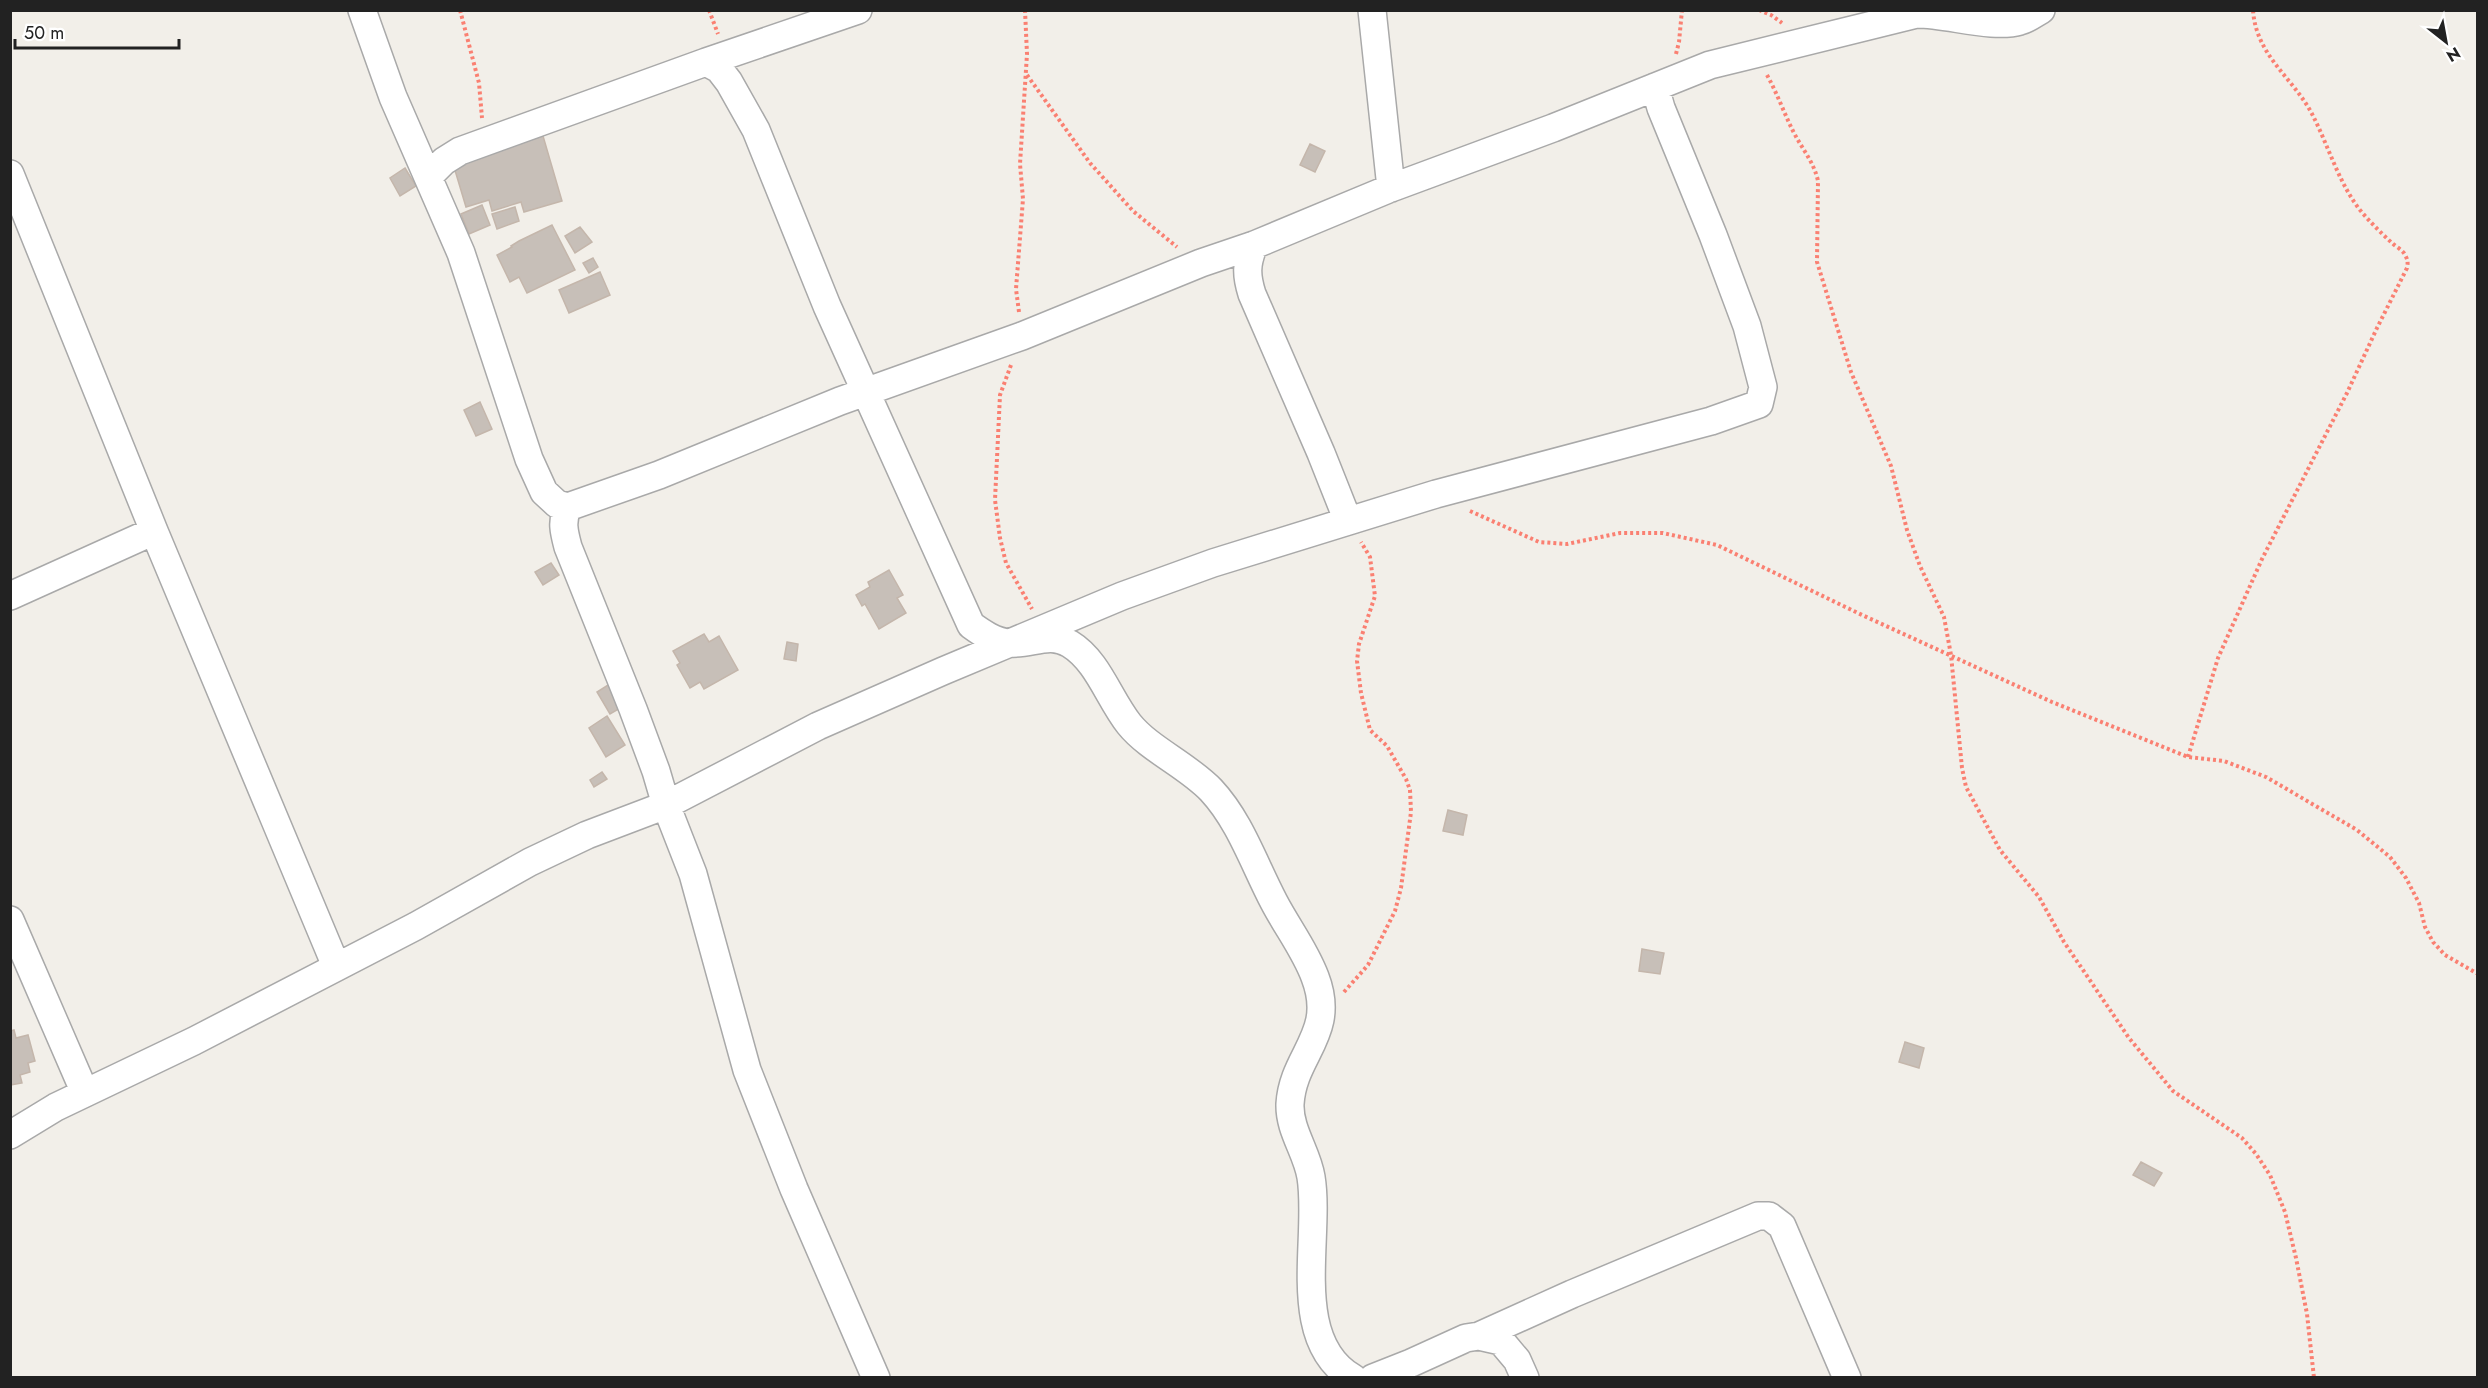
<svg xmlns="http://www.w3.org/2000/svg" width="2488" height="1388" font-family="Jost,sans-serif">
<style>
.building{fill:#c7bfb8;stroke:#c4b6ab;stroke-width:1.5}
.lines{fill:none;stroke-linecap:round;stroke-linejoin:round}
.minor-casing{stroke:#a9a9a9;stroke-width:30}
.path{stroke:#fa8072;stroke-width:4;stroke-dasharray:3 3;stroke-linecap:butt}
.minor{stroke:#fff;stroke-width:27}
</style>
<rect width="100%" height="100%" fill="#f2efe9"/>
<!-- building -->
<path class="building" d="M543 136 562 201 524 212 521 202 492 211 489 200 466 207 454 167 461 161Z
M1310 144 1325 151 1315 172 1300 165Z
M405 168 416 186 400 196 390 178Z
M482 205 490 225 469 234 461 214Z
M515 207 519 221 497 229 492 214Z
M552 225 575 270 527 293 519 277 510 282 497 255 512 247 511 246 519 241Z
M580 227 592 242 575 253 565 236Z
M593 258 598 267 589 273 583 263Z
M600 272 610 295 569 313 559 290Z
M480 402 492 429 476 436 464 410Z
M551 563 559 575 543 585 535 572Z
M889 570 903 595 897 598 906 613 879 629 865 604 862 606 856 595 870 587 868 582Z
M704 634 709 642 719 636 738 670 704 689 700 682 690 688 677 665 680 663 673 651Z
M787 642 798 644 796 661 784 659Z
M608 685 622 707 610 714 597 692Z
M607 716 625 745 606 757 589 728Z
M602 772 607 779 594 787 590 780Z
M1448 810 1467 815 1463 835 1443 831Z
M1642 949 1664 953 1660 974 1639 971Z
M14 1030 16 1038 28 1035 35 1061 28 1063 30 1072 20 1075 22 1083 10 1085V1031Z
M1905 1042 1924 1048 1919 1068 1899 1062Z
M2141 1162 2162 1173 2154 1186 2133 1175Z"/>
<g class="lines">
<defs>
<path id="minor" d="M362 10 393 97 461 253 529 459 544 492 557 504 568 507 659 475 840 401 1022 336 1201 263 1254 245 1391 188 1553 128 1710 65 1917 14C1948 14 1993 29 2020 21 2028 19 2034 14 2041 10
M1372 10 1391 188
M706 62 858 10
M10 174 154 531 336 966
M429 176 444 161 460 151 706 62 719 69 729 82 756 130 827 306 971 625C982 633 995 642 1010 643 1031 645 1049 631 1070 644 1098 661 1109 699 1129 724 1149 749 1187 765 1211 790 1240 821 1254 864 1274 902 1287 927 1305 950 1315 977 1337 1034 1293 1054 1290 1104 1289 1130 1307 1152 1311 1177 1321 1238 1288 1340 1353 1378
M1254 245C1246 264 1246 275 1252 294L1321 453 1348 521
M568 507C561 521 564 532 568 547L633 709 656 771 666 805 693 874 747 1070 794 1189 876 1378
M10 596 154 531
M10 920 85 1093
M10 1135 56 1107 194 1041 416 926 530 862 587 835 666 805 818 726 943 671 1122 596 1213 563 1436 494 1711 421 1759 404 1763 387 1747 326 1713 235 1661 108 1655 87
M1479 1336 1572 1294 1758 1216H1769L1782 1226 1847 1378
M1373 1378 1411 1363 1466 1338 1479 1336 1501 1341 1517 1360 1525 1378"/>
</defs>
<!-- minor casing -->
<use href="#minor" class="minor-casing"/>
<!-- path -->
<path class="path" d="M460 10 479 83 482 118
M709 10 718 34
M1759 10 1771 15 1782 23
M1676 54 1679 42 1682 10
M1027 75 1090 163 1133 211 1177 247
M1767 75C1777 93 1784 113 1793 131 1802 149 1814 162 1818 181L1817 262 1851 372 1891 466 1907 530 1920 566 1944 617 1951 655 1962 768 1966 787 2000 850 2039 897 2064 942 2129 1038 2173 1091 2242 1138 2256 1154 2270 1175 2285 1212 2296 1258 2307 1314 2314 1378
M1019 312 1016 289 1023 199 1020 164 1027 54 1025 10
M1011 365 1000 395 995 500 1000 538 1006 563 1032 609
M1470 511 1539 542 1567 544 1620 533H1663L1717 545 1862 615 2052 702 2188 757 2224 761 2266 777 2357 830 2390 857 2406 878 2419 903 2425 927 2433 942 2445 955 2478 974
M2188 757 2218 658 2262 559 2347 393 2377 328 2407 268C2408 263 2408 260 2405 255 2403 250 2396 247 2392 243 2381 233 2370 222 2360 210 2338 182 2328 144 2311 112 2291 76 2256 55 2253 10
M1344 992 1368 965 1395 911 1401 888 1411 812 1410 790 1406 779 1387 746 1370 730 1361 693 1357 661 1359 644 1375 596 1370 557 1361 542"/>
<!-- minor -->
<use href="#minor" class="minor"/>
</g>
<!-- border -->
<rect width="2488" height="1388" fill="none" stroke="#222222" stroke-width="24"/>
<!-- north arrow -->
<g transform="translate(2446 42) rotate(149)" stroke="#ffffff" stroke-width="4.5" paint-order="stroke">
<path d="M0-4.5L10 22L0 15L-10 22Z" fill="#222222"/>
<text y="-9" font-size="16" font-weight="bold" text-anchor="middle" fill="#222222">N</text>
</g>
<!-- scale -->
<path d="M15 39v9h164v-9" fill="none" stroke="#222222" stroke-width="3"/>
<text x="24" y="39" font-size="18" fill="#222222" stroke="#ffffff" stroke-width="4.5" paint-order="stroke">50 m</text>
</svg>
